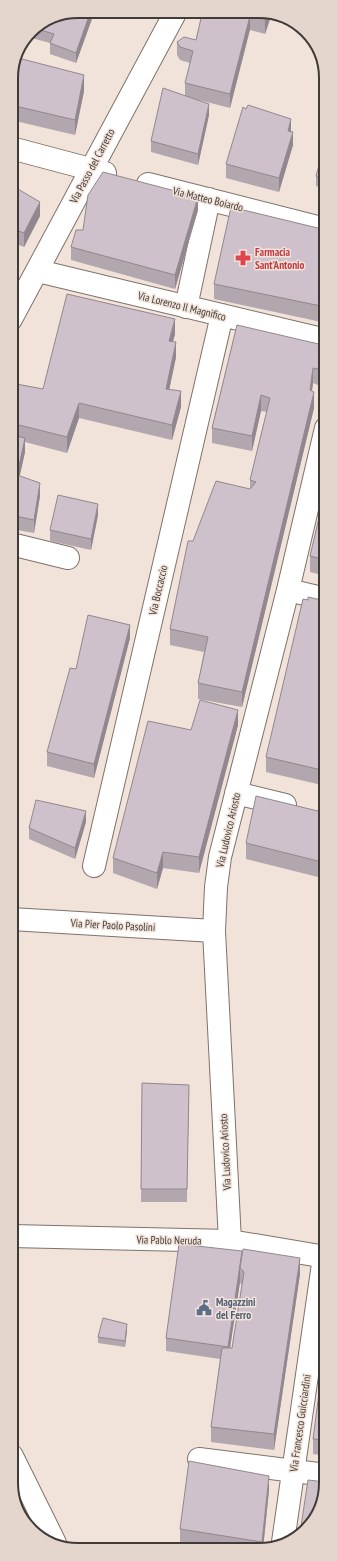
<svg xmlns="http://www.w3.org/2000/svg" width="337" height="1561" font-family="'PT Sans Narrow',sans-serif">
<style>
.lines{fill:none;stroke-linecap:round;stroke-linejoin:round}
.minor-casing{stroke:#7f7269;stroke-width:24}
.minor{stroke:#fff;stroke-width:22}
.wall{fill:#b2a6af;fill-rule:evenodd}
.shaded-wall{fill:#91878e}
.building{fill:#cfc1cb;stroke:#91878e}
.labels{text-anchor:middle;stroke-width:3;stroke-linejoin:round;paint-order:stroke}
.street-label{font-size:11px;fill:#413b37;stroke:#f2e3da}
.health-label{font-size:11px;font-weight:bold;fill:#be3a42;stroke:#f2e3da;text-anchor:start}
.service-label{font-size:11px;font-weight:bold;fill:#4e5e75;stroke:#f2e3da;text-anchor:start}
.rim{fill:none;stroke:#413b37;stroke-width:2}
</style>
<rect width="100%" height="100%" fill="#f2e3da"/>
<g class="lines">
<defs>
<path id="minor" d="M11 148 105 173
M148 184 325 229
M38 271 326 340
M186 307 209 199
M11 319 174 15
M11 544 68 558
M288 590 326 599
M236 793 285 805
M94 866 222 315
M11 919 214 931
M11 1236 230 1241 326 1257
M230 1241 214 931 216 887 220 857 288 590 326 428
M12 1456 55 1543
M199 1459 326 1475
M283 1542 324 1257"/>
</defs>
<!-- minor casing -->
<use href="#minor" class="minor-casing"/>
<!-- minor -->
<use href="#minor" class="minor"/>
</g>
<!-- wall -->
<path class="wall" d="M272 13 265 34 250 30 230 108 191 98 209 115 198 165 151 152V141L185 96V83L190 63 180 60 177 55V42L196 40 202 14Z
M53 16H93L76 63 50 54V43L28 37 31 31Z
M11 74 84 91 75 135 11 120Z
M246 109 291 131 293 145 279 192 226 178V164Z
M325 144V189L316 186V176Z
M11 185 40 216 24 247 11 242Z
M198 210 175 289 71 260V247L83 230Z
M326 230V323L214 299V284Z
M237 325 323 361 318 385 313 383 312 391 314 408 242 707 198 699V683L204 652 170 645V629L193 541 250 489V480L267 412 261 411 252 451 212 443V428Z
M175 334 173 341 176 357 169 390 181 407 172 440 79 418 67 453 25 442V452L19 476 40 496 34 533 11 529V435L15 436V430L11 429V383L43 389Z
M326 488V576L310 572V556Z
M98 515 91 550 50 541V530Z
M308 600 326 601V786L266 772V757Z
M130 638 94 778 47 766V752L76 669Z
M238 725 199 873 163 868 157 889 113 873V858L191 730Z
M326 813V879L246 859V843Z
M86 822 75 859 29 839V828Z
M142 1083 189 1085 187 1202H141Z
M326 1208V1237H324V1224Z
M179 1244 300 1274 274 1450 211 1442V1427L220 1359 166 1351V1338ZM240 1282V1283L242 1285 232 1348H230Z
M127 1330 125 1347 98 1343V1337Z
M326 1354V1456L313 1454V1439L326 1370Z
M269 1490 263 1549H222L180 1543V1529Z"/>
<!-- shaded-wall -->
<path class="shaded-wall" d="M267 13H272L265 34V19Z
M89 16H93L76 63V53Z
M250 16V29L230 108V94Z
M84 75V91L75 135V120Z
M209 104V115L198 165V154Z
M291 119V132L288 131Z
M293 132V145L279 192V178Z
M198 197V210L175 289V275Z
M40 202V216L24 247V233Z
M175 319V334L169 356V341Z
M176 342V357L166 405V389Z
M323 345V361L318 385V369Z
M313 368V383L310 405V390Z
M181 391V407L172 440V425Z
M314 392V408L242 707V692Z
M261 395V411L252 451V436Z
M79 403V418L67 453V437Z
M25 438V452L17 489V475Z
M40 483V496L34 533V520Z
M98 504V515L91 550V539Z
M13 550V564L11 571V557Z
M18 582V595L11 622V609Z
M130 625V638L94 778V764Z
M238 710V725L199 873V857Z
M86 811V822L75 859V848Z
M163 852V868L157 889V873Z
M242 1251 240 1268V1282L228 1361V1347Z
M300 1258V1274L274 1450V1434Z
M127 1324V1330L125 1347V1341Z
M269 1476V1490L263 1549H262V1542Z"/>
<!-- building -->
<path class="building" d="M267 13 265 19 246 14Z
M202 14H241L250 16 230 94 185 83 193 51 180 47 177 42 184 37 196 40Z
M53 16H89L76 53 50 43 54 34 34 28Z
M18 58 84 75 75 120 11 105V74Z
M163 88 209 104 198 154 151 141Z
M248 105 291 119 288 131 293 132 279 178 226 164 243 107 246 109Z
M325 144V178L316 176Z
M103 172 198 197 175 275 71 247 76 230H83L88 195Z
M11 185 40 202 24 233 11 228Z
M231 207 326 230V307L214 284Z
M67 294 175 319 169 341 176 342 166 389 181 391 172 425 79 403 67 437 15 424V415L11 413V383L43 389Z
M237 325 323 345 318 369 313 368 310 390 314 392 242 692 198 683 208 637 170 629 188 541H193L216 481 250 489 256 482 250 480 270 398 261 395 252 436 212 428Z
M11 435 25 438 17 475 40 483 34 520 11 515Z
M326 488V560L310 556Z
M58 495 98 504 91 539 50 530Z
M11 549 13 550 11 557Z
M11 578 18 582 11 609Z
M308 597 326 601V771L266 757 303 599 308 600Z
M88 615 130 625 94 764 47 752 70 668 76 669Z
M200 700 238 710 199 857 163 852 157 873 113 858 148 721 191 730Z
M256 796 326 813V863L246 843Z
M36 800 86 811 75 848 29 828Z
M142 1083 189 1085 187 1189H141Z
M326 1208V1224H324Z
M179 1244 242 1251 228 1347 166 1338Z
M243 1249 300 1258 274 1434 211 1427 222 1348H232L244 1272 240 1268Z
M103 1318 127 1324 125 1341 98 1337Z
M322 1370H326V1440L313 1439Z
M189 1461 269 1476 262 1542 180 1529Z
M308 1480 326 1482V1487L306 1530 300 1533Z"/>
<!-- icons -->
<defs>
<symbol id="pharmacy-bare" viewBox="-9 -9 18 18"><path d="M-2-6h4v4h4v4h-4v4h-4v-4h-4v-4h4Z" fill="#e0444e" stroke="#f2e3da" stroke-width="2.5" paint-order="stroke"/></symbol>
<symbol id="civic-bare" viewBox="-9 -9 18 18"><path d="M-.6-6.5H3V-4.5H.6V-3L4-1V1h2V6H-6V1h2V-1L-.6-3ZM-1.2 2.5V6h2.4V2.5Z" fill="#5c6f8a" stroke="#f2e3da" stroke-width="2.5" paint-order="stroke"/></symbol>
</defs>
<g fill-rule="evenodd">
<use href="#pharmacy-bare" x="232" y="247" width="22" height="22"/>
<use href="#civic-bare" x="193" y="1297" width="22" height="22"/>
</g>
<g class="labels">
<!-- street labels -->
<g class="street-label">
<text transform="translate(92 166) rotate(-62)" y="4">Via Passo del Carretto</text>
<text transform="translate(208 199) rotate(14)" y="4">Via Matteo Boiardo</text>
<text transform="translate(182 306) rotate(14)" y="4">Via Lorenzo Il Magnifico</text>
<text transform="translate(158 590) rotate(-77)" y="4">Via Boccaccio</text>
<text transform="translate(228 830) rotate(-77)" y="4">Via Ludovico Ariosto</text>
<text transform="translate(113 925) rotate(3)" y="4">Via Pier Paolo Pasolini</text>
<text transform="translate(225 1152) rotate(-93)" y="4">Via Ludovico Ariosto</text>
<text transform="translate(169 1240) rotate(1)" y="4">Via Pablo Neruda</text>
<text transform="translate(300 1423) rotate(-82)" y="4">Via Francesco Guicciardini</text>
</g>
<!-- health labels -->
<g class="health-label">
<text x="255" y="256">Farmacia<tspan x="255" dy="13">Sant'Antonio</tspan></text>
</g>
<!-- service labels -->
<g class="service-label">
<text x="216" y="1306">Magazzini<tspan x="216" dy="13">del Ferro</tspan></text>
</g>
</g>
<!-- crop -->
<path d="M0 0H337V1561H0ZM78 18H259A60 60 0 0 1 319 78V1483A60 60 0 0 1 259 1543H78A60 60 0 0 1 18 1483V78A60 60 0 0 1 78 18Z" fill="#e4d6cd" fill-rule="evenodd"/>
<path class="rim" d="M78 18H259A60 60 0 0 1 319 78V1483A60 60 0 0 1 259 1543H78A60 60 0 0 1 18 1483V78A60 60 0 0 1 78 18Z"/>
</svg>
